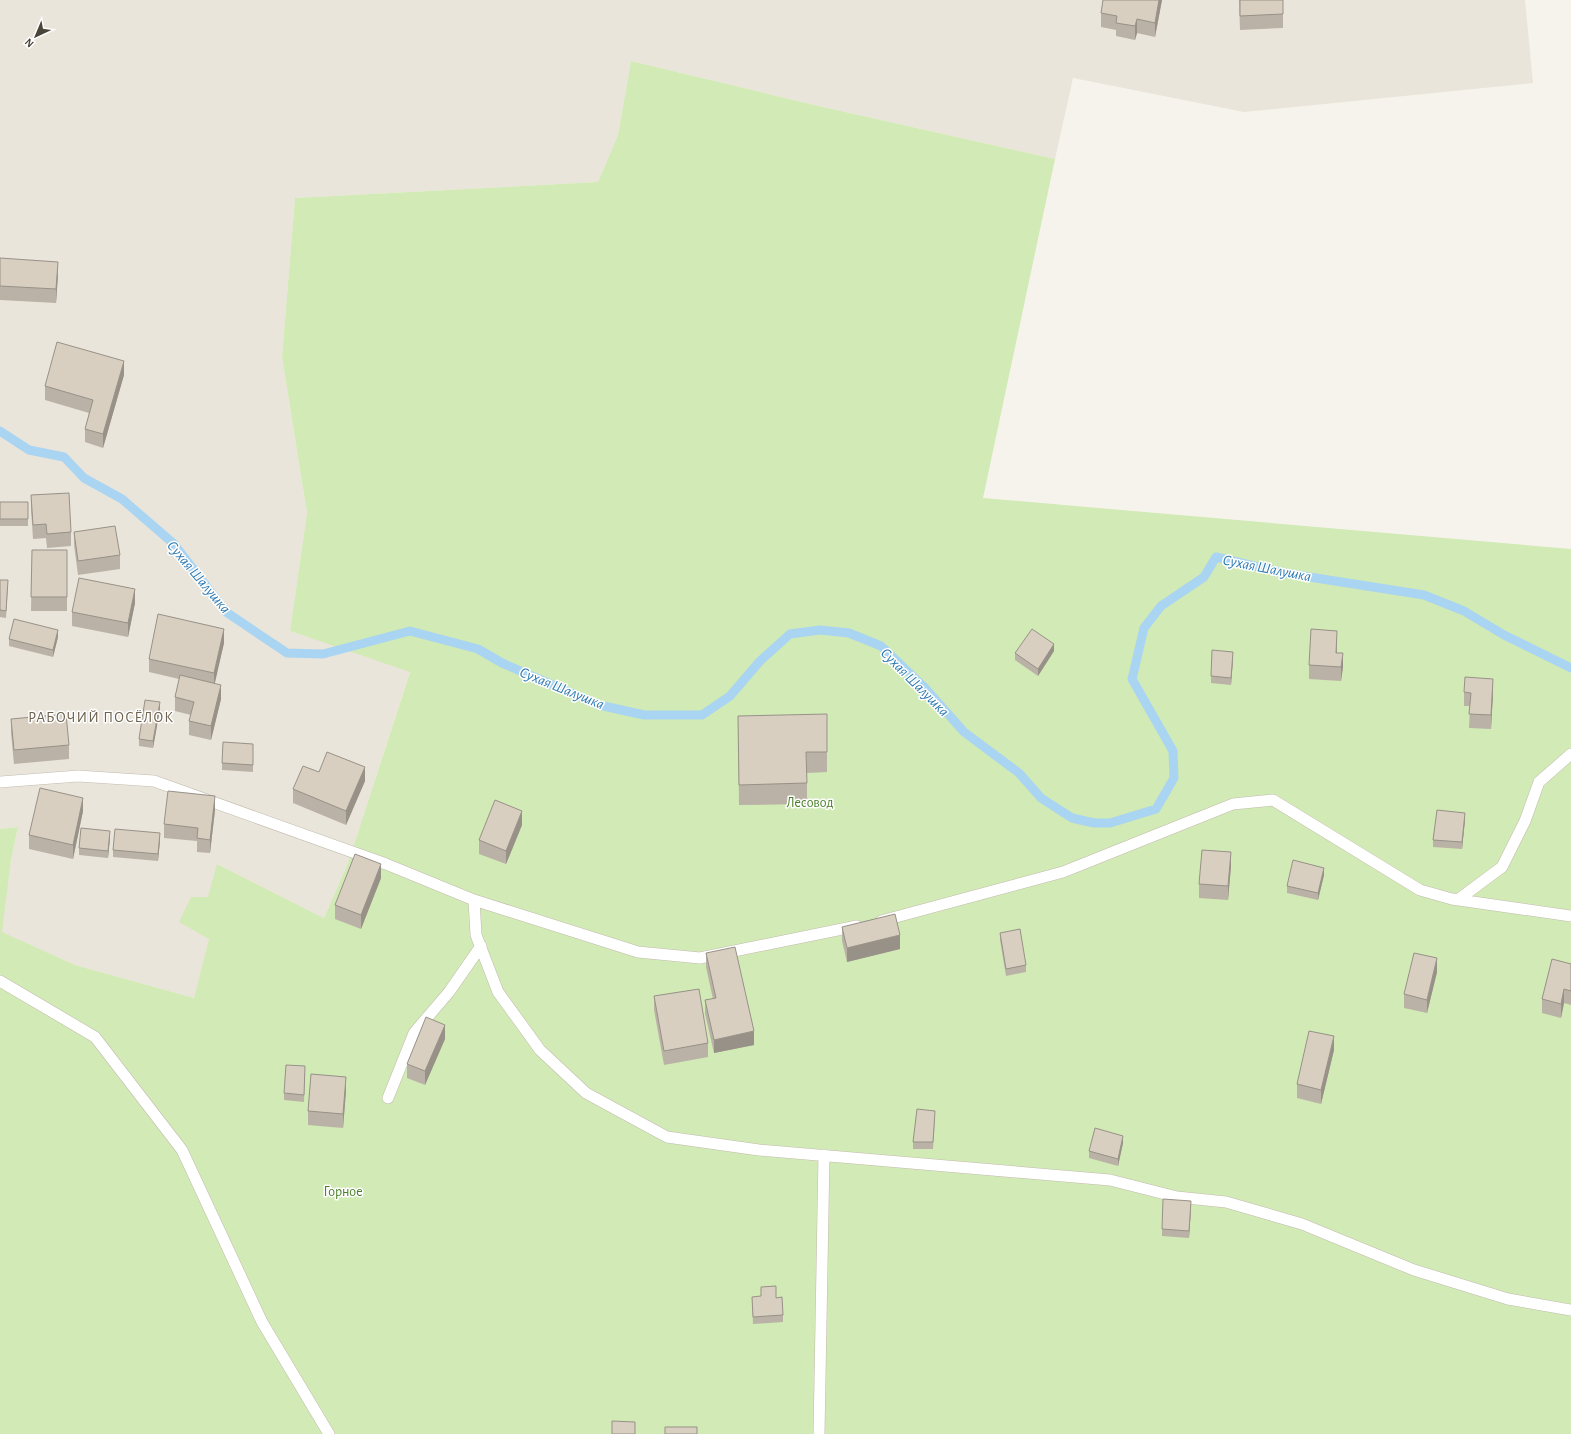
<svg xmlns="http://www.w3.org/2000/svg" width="1571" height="1434" font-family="'Alegreya Sans',sans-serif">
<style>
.residential{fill:#eae5da}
.green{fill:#d2eab5}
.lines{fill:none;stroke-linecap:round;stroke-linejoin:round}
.stream{stroke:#a9d4f2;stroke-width:9}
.service-casing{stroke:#c2bbae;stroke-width:12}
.service{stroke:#fff;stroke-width:11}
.wall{fill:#bab2a6}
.shaded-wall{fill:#979187}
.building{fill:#d8cfc1;stroke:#979187}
.labels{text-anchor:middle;stroke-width:3;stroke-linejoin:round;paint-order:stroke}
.park-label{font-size:14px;fill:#4a7f2a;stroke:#fff}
.water-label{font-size:15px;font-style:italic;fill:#2e7ab2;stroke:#fff}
.neighbourhood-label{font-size:15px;letter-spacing:1px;fill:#6e6250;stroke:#fff}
</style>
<rect width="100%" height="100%" fill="#f6f3ec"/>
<!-- residential -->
<path class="residential" d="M0 0H1525L1533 83 1244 112 1073 78 1055 159 823 107 631 61 618 135 598 182 295 198 282 357 307 513 290 631 410 671 348 863 324 918 217 864 210 939 194 998 75 965 1 932 11 860 18 827 0 829Z"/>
<!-- green -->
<path class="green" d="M631 61 823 107 1055 159 983 498 1571 549V1434H0V829L18 827 11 860 2 932 75 965 194 998 209 939 179 922 191 897H208L217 864 324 918 348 863 410 672 290 631 307 513 282 357 295 198 598 182 618 135Z"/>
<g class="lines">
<!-- stream -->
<path class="stream" d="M0 431 29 450 64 457 84 478 122 499 174 544 226 612 287 653 323 654 410 631 478 649 502 663 599 705 644 715H702L730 696 760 661 790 634 820 630 849 633 881 646 925 688 964 732 1019 773 1041 798 1072 818 1094 823H1110L1156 809 1174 778 1173 751 1132 679 1144 628 1161 606 1204 577 1216 557 1284 573 1424 595 1464 611 1504 635 1571 668"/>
<defs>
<path id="service" d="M0 782 78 776 154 781 386 864 474 900 638 952 700 958 857 926
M1459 899 1502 867 1525 821 1539 782 1571 754
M474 900 476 935 498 992 540 1050 586 1093 667 1137 759 1150 1110 1180 1177 1197 1226 1202 1302 1224 1414 1270 1508 1299 1571 1310
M881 921 1063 872 1233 804 1273 800 1420 890 1452 899 1571 916
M0 981 95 1037 182 1150 262 1322 329 1434
M388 1098 414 1033 449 992 481 946
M819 1434 824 1155"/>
</defs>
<!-- service casing -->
<use href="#service" class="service-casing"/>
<!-- service -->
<use href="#service" class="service"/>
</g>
<!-- wall -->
<path class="wall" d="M1103 0H1162L1155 37 1137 33 1135 40 1116 36V30L1101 27V13Z
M1239 0H1283V28L1240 30Z
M0 258 58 275 56 303 0 300Z
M124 375 103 448 85 442V429L89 413 45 400V386Z
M31 495 71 532V546L47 548 46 538 33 539 31 509Z
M0 502H28V526H0Z
M74 532 120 555V569L78 575 74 545Z
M32 550H67V611H31Z
M0 580 8 587 6 618 0 617Z
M135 603 128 637 72 626V612Z
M58 637 53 657 9 646V639Z
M224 643 214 684 221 699 211 740 189 735V721L191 715 175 711V697L179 679 149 672V659Z
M1337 645V653L1343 667 1341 681 1309 679V665Z
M1054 651 1038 676 1015 660V653Z
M1233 659 1231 685 1211 683V676Z
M1464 692 1493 693 1491 729 1469 728 1470 706H1464Z
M160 709 153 748 139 746V739Z
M738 716 827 752V772L807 773V804L739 805Z
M11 719 69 745V759L14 764 11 733Z
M253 751V772L222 770V763Z
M319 772 365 781 346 825 293 803V789Z
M215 810 210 853 197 852V841L164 838V824Z
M83 811 73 859 29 849V835Z
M1465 820 1462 849 1433 847V840Z
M522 825 506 864 479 854V840Z
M110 838 108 858 79 855V848Z
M160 840 158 861 113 857V850Z
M1231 866 1228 900 1199 898V884Z
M1324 875 1318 900 1287 893V886Z
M381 878 361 929 335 919V905Z
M842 927 900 949 847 962 842 941Z
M1000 933 1026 965V972L1006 976 1000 940Z
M706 953 754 1045 714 1053 705 1014V1000L713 999 706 967Z
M1571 964V1005L1564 1003 1561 1018 1542 1013V999Z
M1437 972 1427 1013 1404 1008V994Z
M654 996 708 1043V1057L664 1065 654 1010Z
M445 1039 425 1085 407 1078V1064Z
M1334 1050 1321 1104 1297 1098V1084Z
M305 1073 304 1102 284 1100V1093Z
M346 1091 343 1128 308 1125V1111Z
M935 1118 933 1149H913V1142Z
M1123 1143 1118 1166 1089 1158V1151Z
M1191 1208 1189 1238 1162 1236V1229Z
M761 1287 776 1298 783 1315V1322L753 1324 752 1297H761Z"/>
<!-- shaded-wall -->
<path class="shaded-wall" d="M1159 0H1162L1155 37V23Z
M1137 19V33L1135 40V26Z
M58 262V275L56 303V289Z
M124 361V375L103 448V434Z
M135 589V603L128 637V623Z
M224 629V643L214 687V673Z
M58 630V637L53 657V650Z
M1337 631V645L1336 666V653Z
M1054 644V651L1038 676V669Z
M1233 652V659L1231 685V678Z
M1343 653V667L1341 681V667Z
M1493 679V693L1491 729V715Z
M221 685V699L211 740V726Z
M160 702V709L153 748V741Z
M365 767V781L346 825V811Z
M215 796V810L210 853V840Z
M83 798V811L73 859V845Z
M522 811V825L506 864V851Z
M1465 813V820L1462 849V842Z
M110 831V838L108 858V851Z
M160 833V840L158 861V854Z
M1231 852V866L1228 900V886Z
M381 864V878L361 929V915Z
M1324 868V875L1318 900V893Z
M900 935V949L847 962V948Z
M1437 958V972L1427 1013V1000Z
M1564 989V1003L1561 1018V1004Z
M445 1025V1039L425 1085V1071Z
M754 1031V1045L714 1053V1040Z
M1334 1036V1050L1321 1104V1090Z
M346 1077V1091L343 1128V1114Z
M1123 1136V1143L1118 1166V1159Z
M1191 1201V1208L1189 1238V1231Z"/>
<!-- building -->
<path class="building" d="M1103 0H1159L1155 23 1137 19 1135 26 1116 23 1117 16 1101 13Z
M1240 0H1283V14L1240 16Z
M0 258 58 262 56 289 0 286Z
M57 342 124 361 103 434 85 429 93 400 45 386Z
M69 493 71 532 47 534 46 524 33 525 31 495Z
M0 502H28V519H0Z
M115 526 120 555 78 561 74 532Z
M32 550H67V597H31Z
M79 578 135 589 128 623 72 612Z
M0 580H8L6 611 0 610Z
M158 614 224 629 214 673 149 659Z
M14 619 58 630 53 650 9 639Z
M1032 629 1054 644 1038 669 1015 653Z
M1311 629 1337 631 1336 653H1343L1341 667 1309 665Z
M1212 650 1233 652 1231 678 1211 676Z
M180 675 221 685 211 726 189 721 194 702 175 697Z
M1465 677 1493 679 1491 715 1469 714 1471 693 1464 692Z
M145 700 160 702 153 741 139 739Z
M66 714 69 745 14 750 11 719Z
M827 714V752H806L807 783 739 785 738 716Z
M223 742 253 744V765L222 763Z
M327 752 365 767 346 811 293 789 303 766 319 772Z
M40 788 83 798 73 845 29 835Z
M168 791 215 796 210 840 197 838 198 828 164 824Z
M495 800 522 811 506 851 479 840Z
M1437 810 1465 813 1462 842 1433 840Z
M81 828 110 831 108 851 79 848Z
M115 829 160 833 158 854 113 850Z
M1202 850 1231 852 1228 886 1199 884Z
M355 854 381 864 361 915 335 905Z
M1293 860 1324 868 1318 893 1287 886Z
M895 914 900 935 847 948 842 927Z
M1020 929 1026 965 1006 969 1000 933Z
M735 947 754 1031 714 1040 705 1000 716 998 706 953Z
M1414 953 1437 958 1427 1000 1404 994Z
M1552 959 1571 964V991L1564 989 1561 1004 1542 999Z
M699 989 708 1043 664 1051 654 996Z
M426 1017 445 1025 425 1071 407 1064Z
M1309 1031 1334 1036 1321 1090 1297 1084Z
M286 1065 305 1066 304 1095 284 1093Z
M311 1074 346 1077 343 1114 308 1111Z
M917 1109 935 1111 933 1142H913Z
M1095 1128 1123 1136 1118 1159 1089 1151Z
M1163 1199 1191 1201 1189 1231 1162 1229Z
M776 1286V1298L782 1297 783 1315 753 1317 752 1297 761 1296V1287Z
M612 1421 635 1422V1434H612Z
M665 1427H697V1434H665Z"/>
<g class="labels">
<!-- park labels -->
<g class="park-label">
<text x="810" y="807">Лесовод</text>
<text x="343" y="1196">Горное</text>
</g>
<!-- water labels -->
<g class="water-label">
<text transform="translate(1267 568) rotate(11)" y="5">Сухая Шалушка</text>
<text transform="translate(199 577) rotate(50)" y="5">Сухая Шалушка</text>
<text transform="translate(915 682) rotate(45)" y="5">Сухая Шалушка</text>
<text transform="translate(562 688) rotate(22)" y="5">Сухая Шалушка</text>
</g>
<!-- neighbourhood labels -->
<g class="neighbourhood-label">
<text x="101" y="722">РАБОЧИЙ ПОСЁЛОК</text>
</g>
</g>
<!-- north arrow -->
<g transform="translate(36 36) rotate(224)" stroke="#ffffff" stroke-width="3" paint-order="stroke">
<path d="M0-3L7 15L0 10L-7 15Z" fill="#4b4439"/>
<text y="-6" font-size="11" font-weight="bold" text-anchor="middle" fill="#4b4439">N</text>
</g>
</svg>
